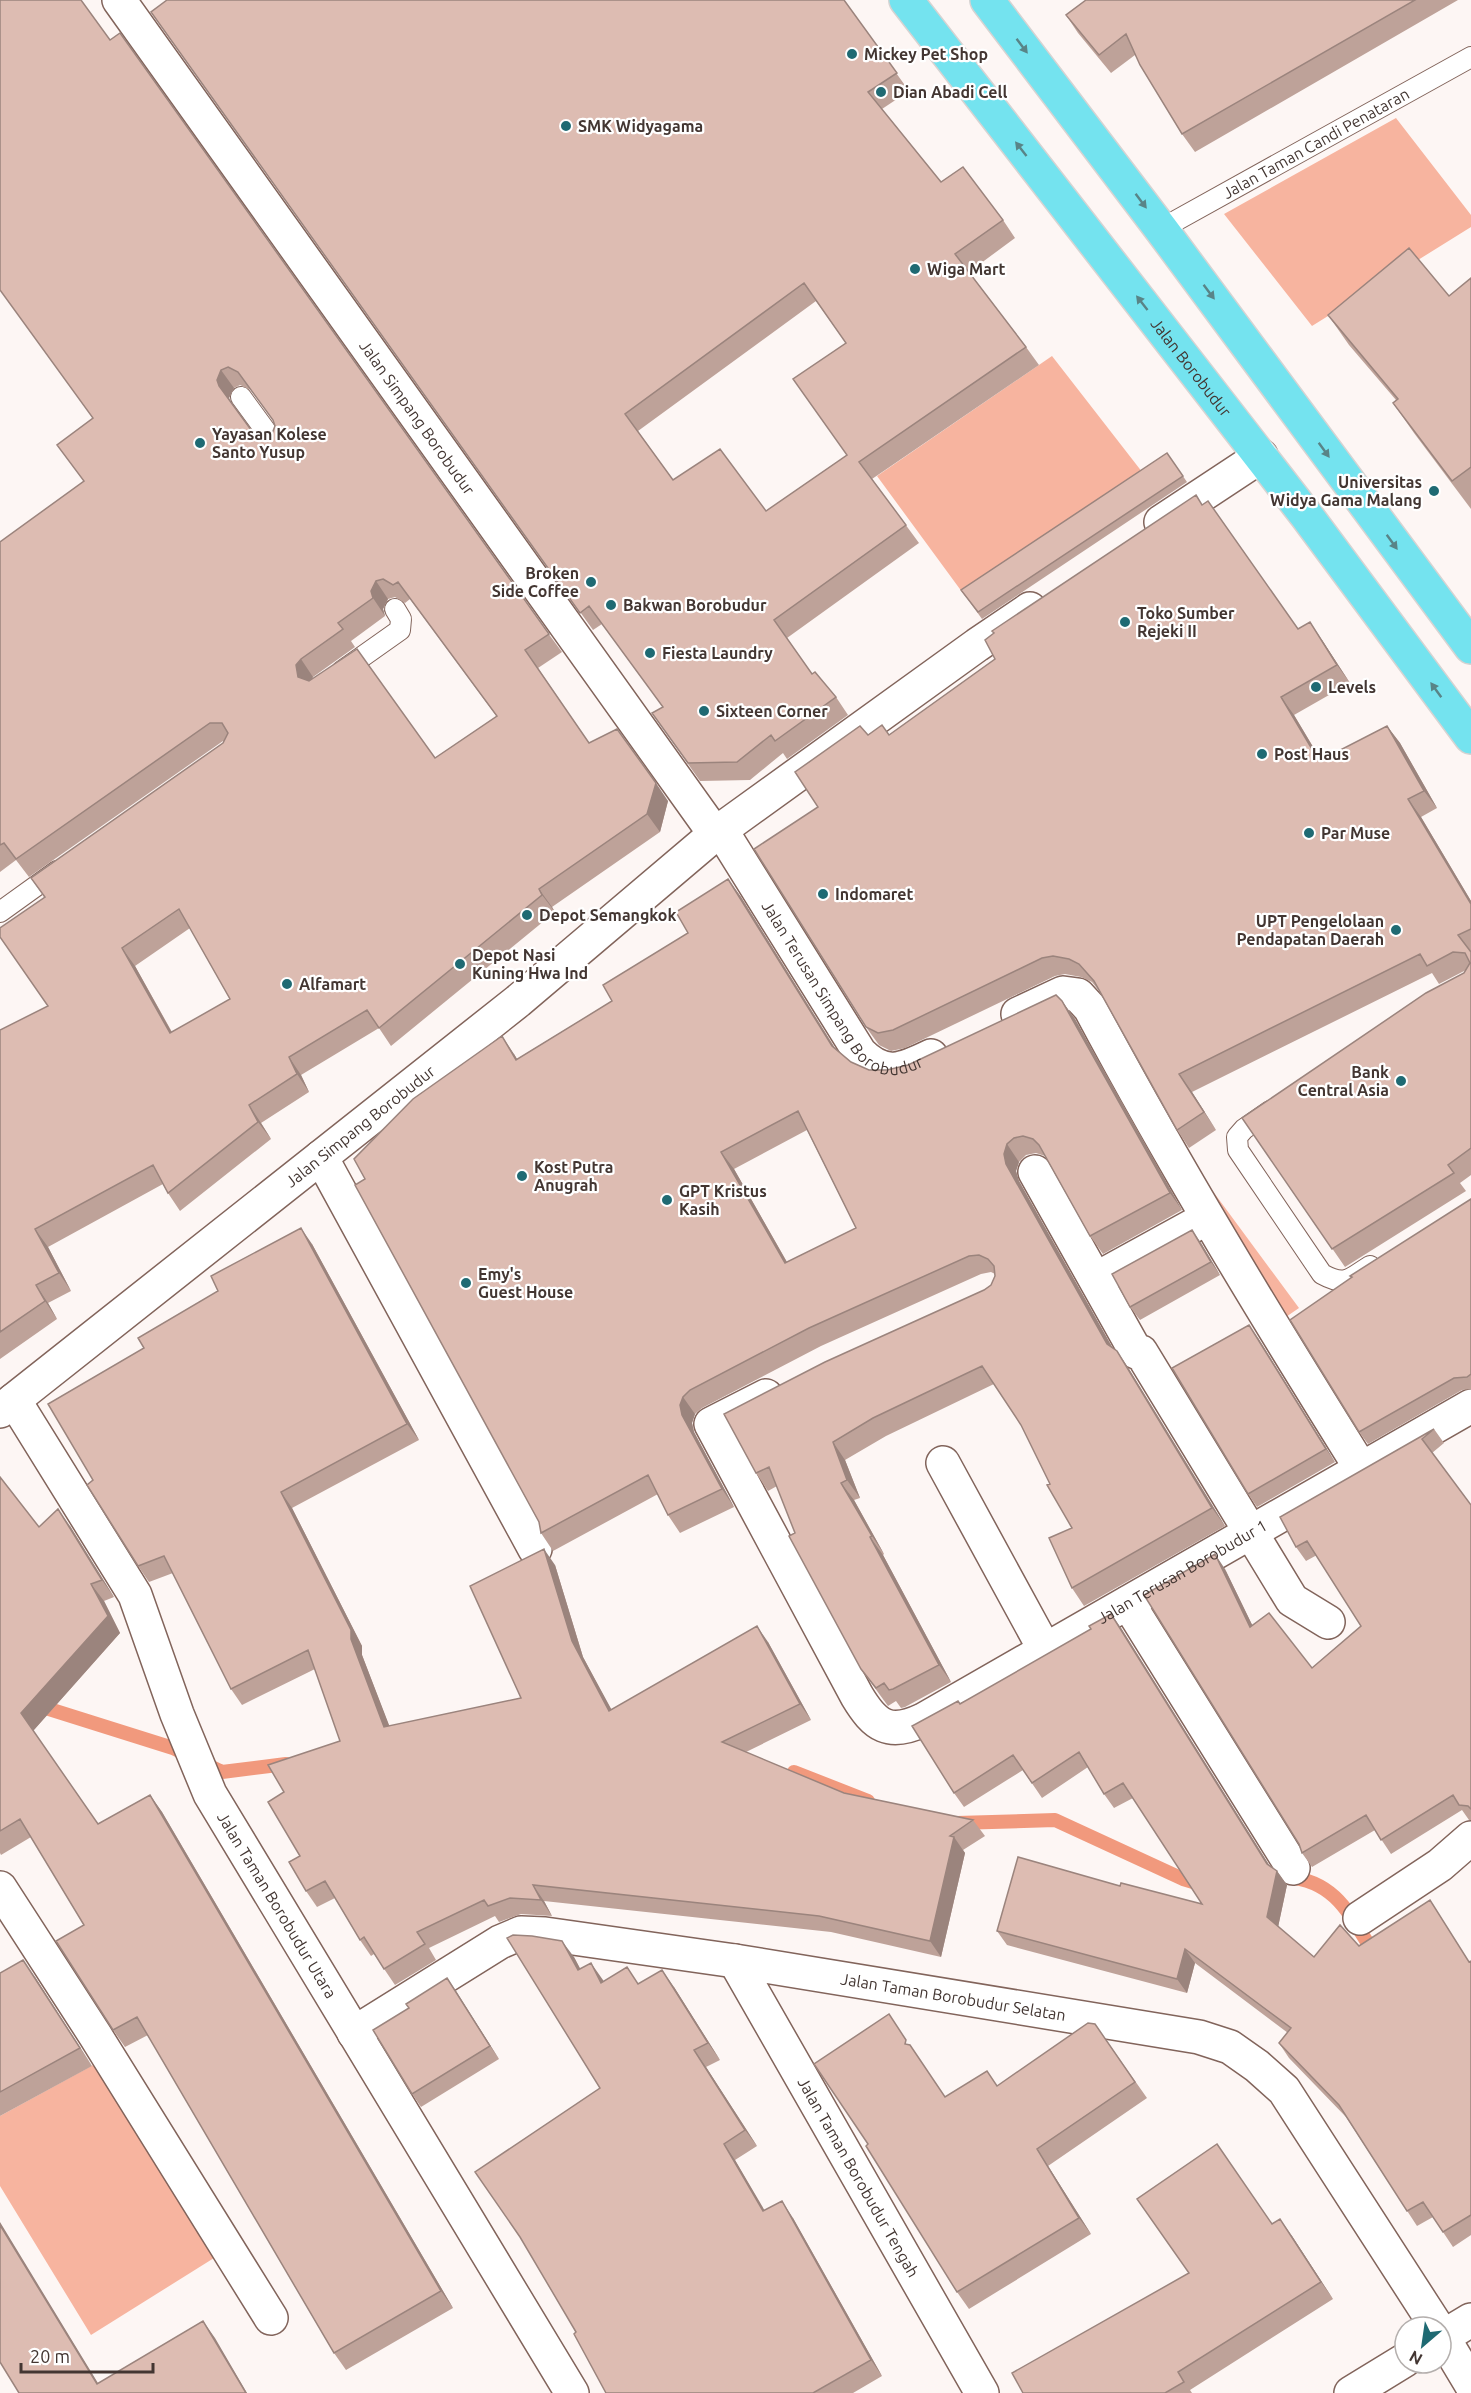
<svg xmlns="http://www.w3.org/2000/svg" width="1471" height="2393" font-family="Ubuntu,sans-serif">
<style>
.green{fill:#f7b49f}
.lines{fill:none;stroke-linecap:round;stroke-linejoin:round}
.stream{stroke:#f1997d;stroke-width:14}
.lane-casing{stroke:#82645b;stroke-width:22}
.street-casing{stroke:#82645b;stroke-width:36}
.primary-casing{stroke:#d6d3d2;stroke-width:36}
.lane{stroke:#fff;stroke-width:20}
.street{stroke:#fff;stroke-width:33}
.primary{stroke:#74e3ef;stroke-width:33}
.wall{fill:#bea299;fill-rule:evenodd}
.shaded-wall{fill:#9b847d}
.building{fill:#ddbcb2;stroke:#9b847d;stroke-width:1.5;fill-rule:evenodd}
.oneway{fill:#598487}
.poi-dot{fill:#1f6a73;stroke:#fff;stroke-width:2}
.labels{text-anchor:middle;stroke-width:4.5;stroke-linejoin:round;paint-order:stroke}
.poi-label{font-size:16px;font-weight:bold;fill:#433632;stroke:#fff;text-anchor:start}
.street-label{font-size:16px;fill:#433632;stroke:#fff}
</style>
<rect width="100%" height="100%" fill="#fdf6f4"/>
<!-- green -->
<path class="green" d="M1396 118 1471 215V227L1312 326 1224 214Z
M1052 356 1146 477 965 596 877 476Z
M1195 1167 1299 1308 1280 1321Z
M95 2064 214 2258 91 2335 0 2186V2116Z"/>
<g class="lines">
<!-- stream -->
<path class="stream" d="M40 1699 49 1709 173 1748 222 1772 286 1764
M794 1772 868 1801
M957 1823 1055 1820 1183 1879 1203 1885
M1287 1877C1337 1881 1350 1916 1375 1955"/>
<defs>
<g id="lane">
<path id="s1" d="M1161 229 1471 57"/>
<path d="M241 397 276 445"/>
<path d="M342 671 400 630 401 619 395 609"/>
<path d="M0 912 57 871"/>
<path d="M1270 1111 1244 1129 1237 1137 1238 1150 1322 1274C1346 1287 1349 1279 1370 1266"/>
</g>
<g id="street">
<path id="s2" d="M119 0 715 834"/>
<path d="M1161 522 1261 456"/>
<path id="s3" d="M721 830 860 1053C885 1078 902 1070 931 1056"/>
<path d="M1018 1014 1063 993 1078 995 1090 1008C1174 1166 1267 1318 1362 1470"/>
<path d="M321 1157 535 1549"/>
<path d="M1035 1172 1136 1352H1141L1292 1600 1328 1622"/>
<path d="M1096 1279 1207 1218"/>
<path id="s4" d="M766 1396 711 1424 857 1696C875 1726 889 1736 923 1720L1471 1406"/>
<path id="s5" d="M14 1400 135 1595 177 1714 210 1794 572 2393"/>
<path id="s6" d="M0 1411 518 1001 715 834 977 645 1030 609"/>
<path d="M943 1463 1045 1650"/>
<path d="M1128 1603 1293 1868"/>
<path d="M0 1888 95 2035 271 2318"/>
<path d="M1360 1918 1440 1865 1471 1838"/>
<path id="s7" d="M735 1961 982 2393"/>
<path id="s8" d="M354 2033 500 1942 521 1933 545 1934 735 1961 1199 2037 1230 2047 1257 2066 1284 2090 1437 2327"/>
<path d="M1441 2334 1471 2384"/>
<path d="M1441 2338 1471 2320"/>
<path d="M1351 2393 1405 2360"/>
</g>
<g id="primary">
<path id="s9" d="M906 0 1306 515 1471 737"/>
<path d="M987 0 1161 229 1471 647"/>
</g>
</defs>
<!-- lane casing -->
<use href="#lane" class="lane-casing"/>
<!-- street casing -->
<use href="#street" class="street-casing"/>
<!-- primary casing -->
<use href="#primary" class="primary-casing"/>
<!-- lane -->
<use href="#lane" class="lane"/>
<!-- street -->
<use href="#street" class="street"/>
<!-- primary -->
<use href="#primary" class="primary"/>
</g>
<!-- wall -->
<path class="wall" d="M844 0 909 91 882 109 941 182 1003 220 1015 238 969 272 1026 347 1039 365 872 479 919 543 787 638 812 674 836 697 848 715 787 759 783 753 750 780 700 781 652 713 663 707 602 624 593 630 151 12ZM816 301 846 343 847 455 766 511 673 480 638 431Z
M1086 0H1458L1195 152 1182 134 1135 55 1111 73 1078 33 1066 15Z
M110 40 562 652 538 668 589 743 668 801 660 832 552 907 555 912 391 1046 379 1028 301 1075 309 1092 261 1123 271 1139 180 1211 168 1193 163 1184 48 1247 71 1291 48 1303 57 1319 0 1359V1030L48 1006 44 897 31 878 223 743 224 741H223L29 877 16 860 0 872V542L83 482 93 418ZM240 385 251 390 274 421 275 426 271 436 265 439 259 438 254 434 231 402 229 398 234 388ZM395 597 405 603 410 599 497 717 435 758 311 680 313 677 355 647 351 641 385 616 383 609 388 599ZM190 928 230 999 172 1032 135 966Z
M1471 278V509L1414 433 1393 403 1396 400 1349 345 1328 315 1449 296Z
M1167 453 1187 482 982 619 961 590Z
M1203 505 1298 629 1322 640 1350 683 1294 715 1321 760 1387 726 1400 743 1437 808 1421 817 1471 901V1175L1460 1183 1466 1191 1345 1267 1242 1118 1464 973 1466 970 1439 984 1432 973 1192 1092 1216 1130 1189 1148 1177 1130 1099 991 1092 982 1081 977 1065 974 1055 976 905 1048 891 1051 879 1045 866 1027 818 807 868 735 882 725 889 735 995 659Z
M728 879 741 897 835 1048 851 1062 869 1070H887L908 1065 1062 1001 1075 1019 1182 1210 1103 1254 1090 1236 1045 1156 1036 1153 1026 1155 1019 1162 1016 1171 1019 1181 1112 1347 1117 1351 1129 1369 1225 1526 1084 1606 1072 1588V1528L1021 1425 994 1384 886 1436 845 1460 860 1498 854 1500 884 1554 883 1555 951 1682 905 1707 901 1708 896 1701 888 1706 861 1669 795 1533 777 1486 768 1491 756 1473 991 1285 995 1276V1274L991 1272 981 1274 821 1346 702 1408 695 1414 692 1423 694 1432 734 1507 680 1533 668 1515 658 1494 553 1551 541 1533 539 1522 365 1179 514 1054 517 1059 612 1001 688 933ZM807 1130 856 1228 787 1262 734 1169Z
M1471 1199V1389L1462 1390 1368 1444 1359 1432 1352 1277Z
M1201 1243 1220 1275 1140 1320 1130 1307Z
M312 1244 419 1440 292 1508 362 1646V1655L389 1726 521 1698 555 1565 583 1657 611 1710 768 1642 811 1720 746 1752 844 1793 973 1820 985 1836 963 1850 965 1853 941 1957 831 1932 544 1901 552 1916 521 1914 499 1922 495 1916 429 1948 436 1960 395 1985 374 1954 371 1956 360 1940 335 1898 317 1907 306 1891 300 1856 284 1792 340 1741 315 1669 242 1705 231 1689 173 1573 149 1582 138 1566 93 1480 144 1348Z
M1258 1338 1335 1462 1257 1507 1248 1494Z
M1434 1429 1444 1443 1432 1453 1471 1505V1820H1469L1462 1810 1391 1854 1375 1830 1312 1867 1302 1853 1225 1569 1252 1625 1312 1668 1361 1626 1317 1555 1306 1561 1296 1547Z
M0 1477 39 1527 70 1526 114 1597 104 1601 120 1633 33 1731 98 1824 150 1795 162 1812 453 2308 346 2370 334 2353 148 2035 125 2047 113 2030 84 1925 31 1837 1 1855 0 1853Z
M1121 1628 1269 1865 1277 1871 1287 1885 1278 1927 1314 1957 1359 1946 1430 1900 1469 1962 1471 1961V2235L1453 2247 1433 2217 1417 2226 1346 2117 1289 2058 1279 2043 1288 2033 1195 1963 1187 1993 1007 1945 997 1931 1120 1886 1202 1904 1133 1798 1114 1808 1104 1794 1088 1767 1042 1798 1023 1770 964 1807 954 1793 960 1703Z
M574 1957 580 1969 603 1982 674 1987 720 2060 706 2067 757 2146 735 2160 764 2211 793 2218 882 2376 853 2393H606L576 2332 600 2088Z
M0 1973 35 1977 92 2066 0 2116Z
M447 1978 499 2059 421 2107 412 2094 409 2008Z
M1095 2024 1147 2098 1048 2166 1091 2234 969 2309 957 2292 868 2144 945 2097 998 2086Z
M1272 2224 1292 2236 1333 2299 1190 2390 1192 2393H1023L1189 2273Z"/>
<!-- shaded-wall -->
<path class="shaded-wall" d="M221 370 234 388 229 398 231 404 219 386 217 380Z
M376 581 388 599 383 609 385 616 373 598 371 591Z
M1310 622 1322 640 1350 683 1337 665Z
M301 659 313 677 309 683 298 677 296 665Z
M1281 697 1294 715 1332 779 1319 761Z
M1387 726 1400 743 1437 808 1424 791Z
M656 783 668 801 660 832 647 814Z
M1408 799 1421 817 1471 901V904Z
M728 879 741 897 844 1063 832 1046Z
M539 889 552 907 555 912 542 895Z
M122 948 135 966 182 1051 170 1033Z
M1062 1001 1075 1019 1182 1210 1170 1193Z
M502 1036 514 1054 528 1077 516 1060Z
M289 1057 301 1075 309 1092 297 1074Z
M1179 1074 1192 1092 1216 1130 1204 1112Z
M249 1105 261 1123 271 1139 258 1122Z
M1007 1144 1019 1162 1016 1171 1019 1181 1120 1361 1107 1344 1006 1164 1004 1154Z
M721 1152 734 1169 797 1280 785 1263Z
M301 1228 312 1244 419 1440 407 1424Z
M35 1229 48 1247 71 1291 59 1273Z
M1192 1230 1201 1243 1220 1275 1211 1262Z
M36 1285 48 1303 57 1319 45 1301Z
M1249 1325 1258 1338 1335 1462 1326 1449Z
M1117 1351 1129 1369 1225 1526 1212 1508Z
M683 1397 695 1414 692 1423 694 1432 734 1507 722 1489 682 1415 680 1405Z
M833 1442 845 1460 860 1498 847 1480Z
M841 1483 854 1500 884 1554 872 1536Z
M281 1492 292 1508 362 1646V1655L396 1743 384 1727Z
M58 1509 70 1526 114 1597 102 1580Z
M870 1537 883 1555 951 1682 939 1665Z
M544 1549 555 1565 583 1657 621 1727 609 1711 572 1641Z
M1215 1554 1225 1569 1260 1641 1250 1627Z
M91 1584 104 1601 120 1633 33 1731 21 1713Z
M1111 1614 1121 1628 1276 1876 1277 1871 1287 1885 1277 1932 1267 1917V1864Z
M757 1626 768 1642 811 1720 800 1704Z
M150 1795 162 1812 453 2308 441 2291Z
M954 1837 965 1853 941 1957 930 1941Z
M533 1885 544 1901 552 1916 541 1900Z
M562 1941 574 1957 590 1987 578 1970Z
M1185 1949 1195 1963 1187 1993 1177 1979Z
M23 1960 35 1977 92 2066 80 2048Z
M591 1963 603 1980 612 1999 601 1983Z
M662 1970 674 1987 720 2060 708 2043Z
M447 1978 456 1991 499 2059 490 2046Z
M694 2050 706 2067 757 2146 745 2130Z
M724 2144 735 2160 775 2228 763 2211Z
M1037 2149 1048 2166 1091 2234 1079 2218Z
M782 2201 793 2218 882 2376 871 2360Z
M1280 2219 1292 2236 1333 2299 1321 2282Z
M0 2222 104 2393 97 2384 0 2225Z
M203 2321 215 2338 247 2393H246Z"/>
<!-- building -->
<path class="building" d="M0 0H81L110 40 120 33 549 634 525 650 589 743 617 729 656 783 647 814 539 889 542 895 379 1028 367 1010 289 1057 297 1074 249 1105 258 1122 168 1193 153 1165 35 1229 59 1273 36 1285 45 1301 0 1332V1030L48 1006 0 937V928L45 897 31 878 223 743 228 733 222 723H210L16 859 4 843 0 845V542L84 481 57 445 93 418 0 290ZM228 367 238 372 273 420 275 426 271 436 265 439 259 438 254 434 219 386 217 380 221 370ZM383 579 393 585 398 582 497 716 435 758 357 649 309 681 298 677 296 665 301 659 343 629 338 623 373 598 371 591 376 581ZM179 909 230 999 170 1033 122 948Z
M167 0H844L897 73 868 92 941 182 963 167 1003 220 955 254 1026 347 859 462 906 525 774 620 812 674 815 672 836 697 775 741 771 735 737 762 688 763 652 713 663 707 589 606 580 613 151 12ZM804 283 846 343 793 379 847 455 766 511 720 449 673 480 625 414Z
M1086 0H1415L1182 134 1140 65 1126 34 1099 55 1066 15Z
M1409 248 1449 296 1471 278V467L1452 481 1393 403 1398 399 1328 315Z
M1167 453 1183 476 978 612 961 590Z
M1196 495 1202 505 1208 501 1298 629 1310 622 1337 665 1281 697 1319 761 1387 726 1424 791 1408 799 1471 904V929L1458 935 1471 952V1148L1448 1165 1454 1173 1332 1249 1242 1118 1426 993 1464 973 1470 963 1465 953 1453 952 1427 966 1420 954 1179 1074 1204 1112 1177 1130 1094 981 1079 964 1069 959 1053 956 1042 958 893 1030 878 1033 866 1027 754 849 818 807 795 772 860 726 868 735 882 725 889 735 995 659 985 640 994 633 992 631Z
M728 879 832 1046 851 1062 869 1070H887L908 1065 1056 995 1062 1001 1170 1193 1090 1236 1039 1145 1033 1139 1023 1136 1014 1138 1007 1144 1004 1154 1006 1164 1107 1344 1117 1351 1212 1508 1072 1588 1049 1538 1072 1528 1047 1485 1050 1484 1021 1425 982 1366 873 1418 833 1442 847 1480 841 1483 872 1536 870 1537 939 1665 893 1689 889 1690 884 1683 876 1688 861 1669 789 1536 795 1533 769 1467 756 1473 724 1414 825 1362 984 1290 991 1285 995 1276 994 1266 988 1259 979 1255 969 1256 809 1328 690 1390 683 1397 680 1405 682 1415 722 1489 668 1515 648 1475 541 1533 539 1522 355 1185 365 1179 354 1159 413 1099 502 1036 516 1060 612 1001 603 985 688 933 676 912ZM798 1111 856 1228 785 1263 721 1152Z
M1471 1199V1374L1467 1377 1454 1378 1359 1432 1290 1320 1352 1277 1350 1276Z
M301 1228 407 1424 281 1492 351 1630V1639L384 1727 521 1698 470 1586 544 1549 572 1641 609 1711 757 1626 800 1704 722 1742 844 1793 973 1820 950 1836 954 1837 930 1941 819 1916 533 1885 541 1900 510 1898 488 1906 484 1900 417 1932 425 1944 384 1969 364 1937 360 1940 325 1881 306 1891 289 1862 300 1856 268 1802 284 1792 268 1765 340 1741 308 1650 231 1689 164 1556 138 1566 87 1485 93 1480 48 1404 144 1348 138 1338 218 1291 211 1276Z
M1192 1230 1211 1262 1130 1307 1112 1274Z
M1249 1325 1326 1449 1248 1494 1172 1368Z
M1434 1429 1422 1439 1471 1505V1809L1468 1806 1459 1805 1453 1795 1381 1840 1366 1815 1302 1853 1299 1844 1144 1595 1215 1554 1250 1627 1269 1613 1312 1668 1361 1626 1307 1541 1296 1547 1280 1517Z
M0 1477 39 1527 58 1509 102 1580 91 1584 108 1616 21 1713 98 1824 150 1795 441 2291 334 2353 137 2017 113 2030 56 1941 84 1925 20 1819 0 1831Z
M1111 1614 1267 1864 1277 1871 1267 1917 1314 1957 1340 1925 1359 1946 1430 1900 1469 1962 1471 1961V2215L1443 2232 1423 2202 1407 2211 1339 2105 1279 2043 1291 2028 1185 1949 1177 1979 997 1931 1018 1857 1120 1886 1121 1883 1202 1904 1123 1783 1104 1794 1079 1752 1032 1783 1013 1755 954 1793 912 1726 958 1701 960 1704 1091 1629 1089 1626Z
M513 1935 532 1936 562 1941 578 1970 591 1963 601 1983 627 1967 638 1984 662 1970 708 2043 694 2050 745 2130 724 2144 763 2211 782 2201 871 2360 813 2393H606L574 2334 576 2332 520 2237 475 2172 600 2088 507 1938Z
M23 1960 80 2048 0 2092V1973Z
M447 1978 490 2046 412 2094 373 2030 409 2008 406 2004Z
M889 2014 906 2040 905 2044 910 2045 945 2097 987 2071 997 2086 1088 2023 1095 2024 1135 2082 1037 2149 1079 2218 957 2292 866 2146 868 2144 814 2064Z
M1217 2144 1272 2224 1280 2219 1321 2282 1178 2372 1184 2382 1165 2393H1023L1012 2373 1189 2273 1137 2199Z
M0 2225 97 2384 203 2321 246 2393H19L0 2362Z"/>
<!-- one-way arrows -->
<defs><path id="oneway-solid" d="M-6-.8H1V-3.2L6.5 0L1 3.2V.8H-6Z" transform="scale(1.5)"/></defs>
<g class="oneway">
<use href="#oneway-solid" transform="translate(1022 46) rotate(53)"/>
<use href="#oneway-solid" transform="translate(1021 149) rotate(-128)"/>
<use href="#oneway-solid" transform="translate(1141 201) rotate(53)"/>
<use href="#oneway-solid" transform="translate(1209 292) rotate(53)"/>
<use href="#oneway-solid" transform="translate(1142 303) rotate(-128)"/>
<use href="#oneway-solid" transform="translate(1324 450) rotate(54)"/>
<use href="#oneway-solid" transform="translate(1392 542) rotate(54)"/>
<use href="#oneway-solid" transform="translate(1436 690) rotate(-126)"/>
</g>
<!-- markers -->
<g class="poi-dot">
<circle cx="852" cy="54" r="6"/>
<circle cx="881" cy="92" r="6"/>
<circle cx="566" cy="126" r="6"/>
<circle cx="915" cy="269" r="6"/>
<circle cx="200" cy="443" r="6"/>
<circle cx="1434" cy="491" r="6"/>
<circle cx="591" cy="582" r="6"/>
<circle cx="611" cy="605" r="6"/>
<circle cx="1125" cy="622" r="6"/>
<circle cx="650" cy="653" r="6"/>
<circle cx="1316" cy="687" r="6"/>
<circle cx="704" cy="711" r="6"/>
<circle cx="1262" cy="754" r="6"/>
<circle cx="1309" cy="833" r="6"/>
<circle cx="823" cy="894" r="6"/>
<circle cx="527" cy="915" r="6"/>
<circle cx="1396" cy="930" r="6"/>
<circle cx="460" cy="964" r="6"/>
<circle cx="287" cy="984" r="6"/>
<circle cx="1401" cy="1081" r="6"/>
<circle cx="522" cy="1176" r="6"/>
<circle cx="667" cy="1200" r="6"/>
<circle cx="466" cy="1283" r="6"/>
</g>
<g class="labels">
<!-- poi labels -->
<g class="poi-label">
<text x="864" y="60">Mickey Pet Shop</text>
<text x="893" y="98">Dian Abadi Cell</text>
<text x="578" y="132">SMK Widyagama</text>
<text x="927" y="275">Wiga Mart</text>
<text x="212" y="440">Yayasan Kolese<tspan x="212" dy="18">Santo Yusup</tspan></text>
<text x="1422" y="488" text-anchor="end">Universitas<tspan x="1422" dy="18">Widya Gama Malang</tspan></text>
<text x="579" y="579" text-anchor="end">Broken<tspan x="579" dy="18">Side Coffee</tspan></text>
<text x="623" y="611">Bakwan Borobudur</text>
<text x="1137" y="619">Toko Sumber<tspan x="1137" dy="18">Rejeki II</tspan></text>
<text x="662" y="659">Fiesta Laundry</text>
<text x="1328" y="693">Levels</text>
<text x="716" y="717">Sixteen Corner</text>
<text x="1274" y="760">Post Haus</text>
<text x="1321" y="839">Par Muse</text>
<text x="835" y="900">Indomaret</text>
<text x="539" y="921">Depot Semangkok</text>
<text x="1384" y="927" text-anchor="end">UPT Pengelolaan<tspan x="1384" dy="18">Pendapatan Daerah</tspan></text>
<text x="472" y="961">Depot Nasi<tspan x="472" dy="18">Kuning Hwa Ind</tspan></text>
<text x="299" y="990">Alfamart</text>
<text x="1389" y="1078" text-anchor="end">Bank<tspan x="1389" dy="18">Central Asia</tspan></text>
<text x="534" y="1173">Kost Putra<tspan x="534" dy="18">Anugrah</tspan></text>
<text x="679" y="1197">GPT Kristus<tspan x="679" dy="18">Kasih</tspan></text>
<text x="478" y="1280">Emy's<tspan x="478" dy="18">Guest House</tspan></text>
</g>
<!-- street labels -->
<g class="street-label">
<text dy="6" stroke="none"><textPath href="#s1" startOffset="177">Jalan Taman Candi Penataran</textPath></text>
<text dy="6" stroke="none"><textPath href="#s9" startOffset="465">Jalan Borobudur</textPath></text>
<text dy="6" stroke="none"><textPath href="#s2" startOffset="513">Jalan Simpang Borobudur</textPath></text>
<text dy="6" stroke="none"><textPath href="#s3" startOffset="208">Jalan Terusan Simpang Borobudur</textPath></text>
<text dy="6" stroke="none"><textPath href="#s6" startOffset="459">Jalan Simpang Borobudur</textPath></text>
<text dy="6" stroke="none"><textPath href="#s4" startOffset="750">Jalan Terusan Borobudur 1</textPath></text>
<text dy="6" stroke="none"><textPath href="#s5" startOffset="572">Jalan Taman Borobudur Utara</textPath></text>
<text dy="6" stroke="none"><textPath href="#s8" startOffset="632">Jalan Taman Borobudur Selatan</textPath></text>
<text dy="6" stroke="none"><textPath href="#s7" startOffset="249">Jalan Taman Borobudur Tengah</textPath></text>
</g>
</g>
<!-- north arrow -->
<g transform="translate(1423 2345) rotate(209)"><circle r="28" fill="#ffffff" stroke="#b4afad" stroke-width="1.5"/>
<path d="M0-4.5L10 22L0 15L-10 22Z" fill="#1f6a73"/>
<text y="-9" font-size="16" font-weight="bold" text-anchor="middle" fill="#433632">N</text>
</g>
<!-- scale -->
<path d="M21 2363v9h132v-9" fill="none" stroke="#433632" stroke-width="3"/>
<text x="30" y="2363" font-size="18" fill="#433632" stroke="#ffffff" stroke-width="4.5" paint-order="stroke">20 m</text>
</svg>
